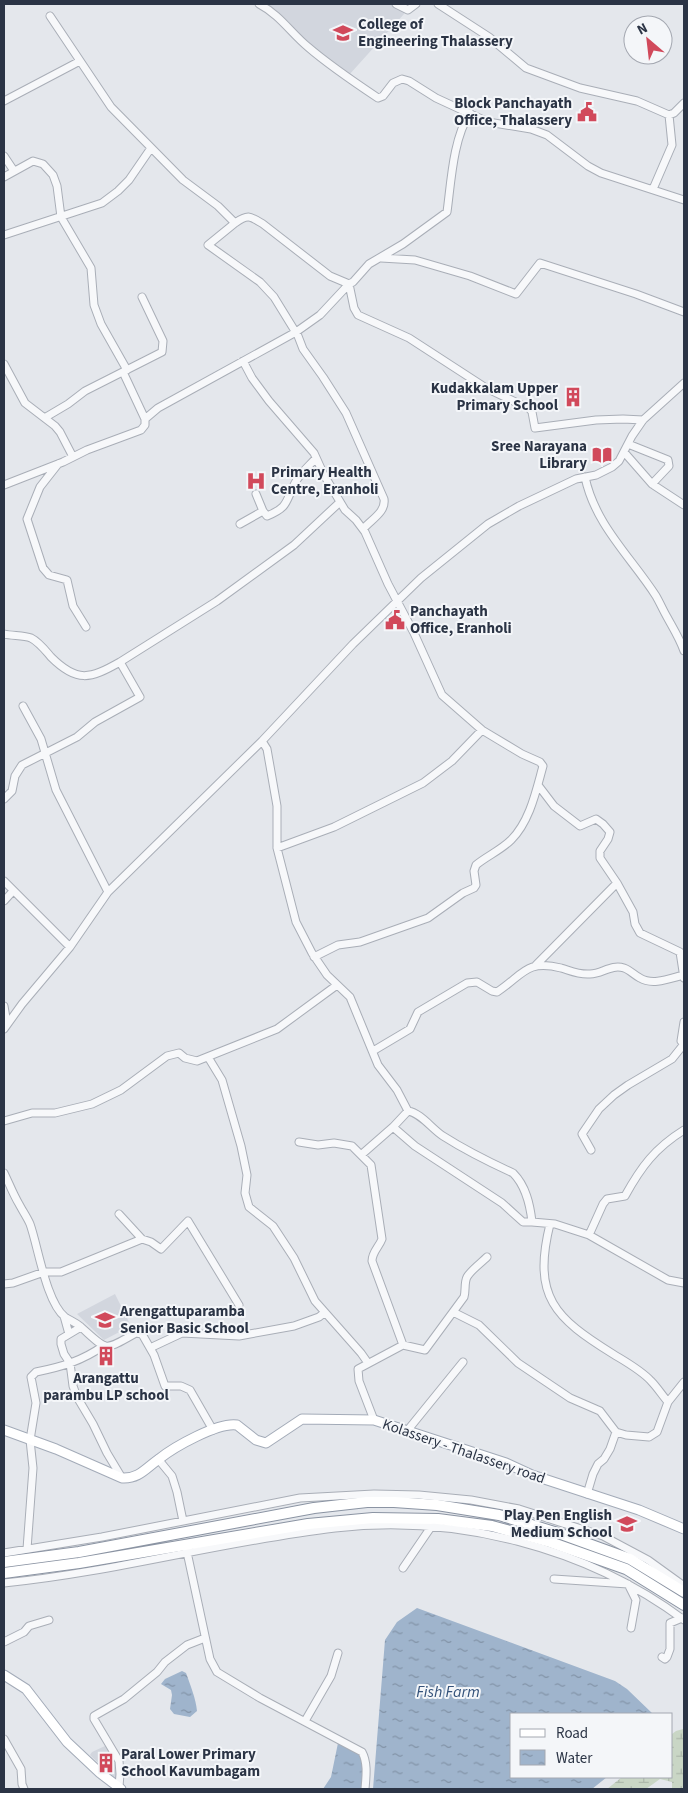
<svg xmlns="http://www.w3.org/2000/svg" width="688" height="1793" font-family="'Source Sans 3',sans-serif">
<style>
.built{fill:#d2d6de}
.wetland{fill:url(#wetland-marsh)}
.water{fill:url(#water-ripples)}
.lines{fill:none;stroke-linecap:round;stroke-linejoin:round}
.minor-casing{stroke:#a9aeb7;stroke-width:9}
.major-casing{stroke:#a3abb8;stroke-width:11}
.highway-casing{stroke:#8b94a3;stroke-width:12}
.minor{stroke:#f7f8fa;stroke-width:7}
.major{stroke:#fff;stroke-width:9}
.highway{stroke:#fff;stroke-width:10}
.labels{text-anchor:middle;stroke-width:4;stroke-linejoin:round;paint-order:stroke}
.poi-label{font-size:15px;font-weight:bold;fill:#2b3445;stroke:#f4f6f9;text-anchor:start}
.street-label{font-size:15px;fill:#2b3445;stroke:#f4f6f9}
.water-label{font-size:16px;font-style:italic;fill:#34527a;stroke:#f4f6f9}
</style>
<defs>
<pattern id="wetland-marsh" width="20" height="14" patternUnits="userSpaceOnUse" patternTransform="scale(1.25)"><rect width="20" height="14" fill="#c9d6c5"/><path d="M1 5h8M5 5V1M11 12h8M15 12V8" fill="none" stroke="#adb8ab"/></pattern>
<pattern id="water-ripples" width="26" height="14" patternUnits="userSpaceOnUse" patternTransform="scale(1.25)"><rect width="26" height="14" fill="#9fb4cc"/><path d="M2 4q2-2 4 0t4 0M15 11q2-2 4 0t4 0" fill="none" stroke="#8293a7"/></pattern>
</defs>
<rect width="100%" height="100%" fill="#e4e7ec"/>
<!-- built -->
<path class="built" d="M266 4H413L349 75 309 45 288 21Z
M115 1294 131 1326 104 1340 77 1314Z
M105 1746 108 1748 117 1763 118 1775 116 1780 90 1755 92 1752Z"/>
<!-- wetland -->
<path class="wetland" d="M683 1729 684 1732V1789H672V1782L660 1779 646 1789H607L622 1777H672V1734L676 1731Z"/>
<!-- water -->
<path class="water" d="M417 1608 615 1681 627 1689 653 1714H512V1777H607L592 1789H373L385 1640 397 1622Z
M182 1671 186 1673C190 1684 196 1699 197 1711L190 1717 174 1714 170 1709 172 1695 171 1690 161 1684 165 1679Z
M338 1743 354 1751 362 1757V1789H323L331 1777Z"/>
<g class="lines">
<defs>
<path id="minor" d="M259 4C280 15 291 33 308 47 330 66 354 82 378 98L383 96 393 83 402 79 409 81 436 98 488 122 531 129 547 135 588 166 601 173 684 200
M396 4 408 10 416 4
M438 4 489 37 526 68 580 88 637 101 669 115 674 113 684 103
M50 16 111 107 183 180 218 206 235 223 208 245 260 282 274 297 298 336 303 349 323 377 346 413 384 499C386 512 372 519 363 529
M4 101 80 61
M4 156 14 171
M4 177 33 161 43 164 53 175 57 186 61 217 91 268 94 305 101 324 127 370
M653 189 672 145 669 115
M235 223C248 214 250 216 263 224L330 276 349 284 353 282 369 264 403 244 447 212C451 183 453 138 470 113
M4 235 102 203 118 191 129 180 151 148
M381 258 415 260 470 276 516 294 540 263 636 294 684 312
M349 284 354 308 358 315 409 338 486 388 530 409 532 412 535 428 596 420 623 419 643 420
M243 361 252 378 269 401 314 453 324 475 345 510 356 520 365 532 388 584 414 633 442 695 482 730 522 754 540 762 543 766C536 791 530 821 511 840 501 850 487 856 476 865L474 871 476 885 474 888 463 893 428 918 360 942 338 945 314 957
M4 364 25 403 55 426 60 432 73 457
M123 372 145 419
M46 417 68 404 85 391 162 352 163 341 142 297
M628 444 668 460 669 466 652 484
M624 452 652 484 684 505
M58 464 40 487 27 519 43 568 49 575 67 580 73 606 86 627
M585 477C595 525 631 557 656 596 660 603 663 610 667 617 673 628 680 639 684 651
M4 485 63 462 87 450 141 430 145 425V419L158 408 296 332 320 315 349 284
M256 494 263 511
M240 524 263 511 267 516C289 507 285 502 295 483 300 473 309 466 316 458
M4 634C12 636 24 635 31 638 39 642 45 650 51 657 77 683 90 679 120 662
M23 706 41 739 56 790 108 892
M262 741 267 749 277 806V848L296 922 312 953 327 975 350 997 378 1065 397 1090 408 1111C421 1113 432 1129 443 1136 465 1150 489 1162 513 1173 526 1186 530 1204 532 1222L555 1224 589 1235
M538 785 554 806 580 826 596 819 603 824 610 832 608 839 600 851V858L617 883 633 912 635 924 640 933 680 952 684 978
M4 799 12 791 15 776 22 765 77 737 95 722 140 697 120 662 217 601 294 545 340 502
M277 848 334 827 423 783 452 761 482 730
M4 881 70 947
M4 901 13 891
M536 965 617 883
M4 1006 7 1024
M684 1022 681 1041 684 1043
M4 1029 22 1004 70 947 108 892 262 741 353 644 421 578 488 524 519 506 576 479 596 475 612 467 619 461 632 436 643 420 684 383
M373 1051 410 1029 418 1012 467 983 477 982 492 991 497 992C523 975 526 959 561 968 571 971 579 975 590 974 602 974 611 964 624 968 630 970 634 975 640 978 653 986 671 978 684 975
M208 1057 222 1080 241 1146 247 1175 245 1193 249 1207 273 1226 294 1258 315 1301 361 1353 368 1363
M408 1111 393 1127 415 1146 502 1203 523 1222H532
M4 1121 32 1113H55L92 1104 121 1090 167 1056 179 1053 185 1058 197 1061 277 1029 337 985
M684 1130C655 1148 641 1167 625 1196L607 1199 603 1204 589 1235 668 1280 684 1283
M299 1142 318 1145 334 1143 352 1146 371 1165 382 1239C379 1247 372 1252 372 1261L403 1345
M591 1150 582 1134 599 1109 614 1095 628 1085 672 1059 684 1044
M361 1155 393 1127
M4 1173C9 1183 13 1194 19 1204 22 1210 27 1217 30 1224 38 1246 46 1302 65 1317 69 1320 75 1322 81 1327 109 1352 103 1351 136 1333L142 1334 154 1355 165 1386H181L190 1390 213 1430
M550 1224C532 1297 555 1318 613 1354 626 1362 641 1370 651 1381 657 1387 662 1395 668 1402
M142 1239 151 1242 161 1249 188 1221 239 1305
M4 1284 13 1283 44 1272H61L142 1239 119 1214
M453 1312 479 1325 518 1363 570 1398 600 1411 616 1432 626 1435 649 1437 657 1432 668 1402 684 1382
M64 1316 69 1334
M81 1327 61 1339V1344L64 1354 70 1363 73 1386 77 1397 93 1424 107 1453 122 1478
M150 1348 182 1333 239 1336 294 1326 319 1317 324 1313
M374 1420 359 1381 358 1369 403 1345 425 1350 464 1297C466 1290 464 1283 467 1277 471 1270 481 1263 487 1257
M407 1431 463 1362
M158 1459 172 1476 177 1492 183 1521
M587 1494 593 1474 598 1464 604 1459 610 1449 616 1432
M27 1549 33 1468 30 1440 36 1403 31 1377 36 1372C61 1367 82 1361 103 1346
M187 1552 210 1659 217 1672 260 1698 362 1752C368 1763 366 1777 365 1789
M4 1553 102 1537 300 1498 374 1494 419 1495 471 1500 519 1509 603 1536 648 1560 684 1586
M403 1568 431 1527
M554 1579 628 1584 636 1600 631 1628
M4 1583C115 1572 224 1541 335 1528 456 1514 586 1547 684 1620
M4 1642 24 1632 29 1626 49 1620
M662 1657 665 1659 667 1657 670 1649V1623L682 1618
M305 1721 331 1676 338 1653
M4 1739 21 1769 22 1784 24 1789
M119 1787 120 1774 119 1761 94 1719V1716L124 1699 157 1672 165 1662 187 1645 205 1638"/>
<path id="major" d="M4 1430 56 1449 122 1478C139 1479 146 1468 159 1459 174 1447 218 1422 237 1425L256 1440 266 1443 302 1419 374 1420 506 1463 532 1475 639 1510 684 1529
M4 1675 26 1689 67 1742 100 1773 121 1789"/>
<path id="highway" d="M4 1562 79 1552 314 1508 367 1502H394L437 1505 499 1515 561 1534 630 1559 684 1592
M4 1573 79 1563 308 1524 373 1518 438 1519 492 1526 550 1542 626 1569 684 1605"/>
</defs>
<!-- minor casing -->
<use href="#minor" class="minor-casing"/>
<!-- major casing -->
<use href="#major" class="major-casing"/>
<!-- highway casing -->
<use href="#highway" class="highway-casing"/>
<!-- minor -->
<use href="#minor" class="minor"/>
<!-- major -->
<use href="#major" class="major"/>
<!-- highway -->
<use href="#highway" class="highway"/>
</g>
<!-- icons -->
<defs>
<symbol id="university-bare" viewBox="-9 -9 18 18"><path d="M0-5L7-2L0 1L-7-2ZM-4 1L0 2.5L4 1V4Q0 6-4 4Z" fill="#d1495b" stroke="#f4f6f9" stroke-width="2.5" paint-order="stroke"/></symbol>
<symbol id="civic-bare" viewBox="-9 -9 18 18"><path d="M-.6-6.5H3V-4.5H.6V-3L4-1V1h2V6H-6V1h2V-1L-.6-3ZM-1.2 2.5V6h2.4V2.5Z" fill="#d1495b" stroke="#f4f6f9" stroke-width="2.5" paint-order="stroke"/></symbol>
<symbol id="building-bare" viewBox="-9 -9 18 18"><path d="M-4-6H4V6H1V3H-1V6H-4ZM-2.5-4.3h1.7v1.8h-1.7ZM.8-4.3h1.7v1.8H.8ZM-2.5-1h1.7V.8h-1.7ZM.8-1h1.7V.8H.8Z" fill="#d1495b" stroke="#f4f6f9" stroke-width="2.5" paint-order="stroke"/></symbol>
<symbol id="library-bare" viewBox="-9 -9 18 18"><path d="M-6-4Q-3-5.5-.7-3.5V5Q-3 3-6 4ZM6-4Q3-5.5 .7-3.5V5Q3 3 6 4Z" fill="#d1495b" stroke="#f4f6f9" stroke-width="2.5" paint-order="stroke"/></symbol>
<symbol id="hospital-bare" viewBox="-9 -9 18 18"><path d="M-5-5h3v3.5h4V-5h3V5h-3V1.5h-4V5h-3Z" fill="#d1495b" stroke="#f4f6f9" stroke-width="2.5" paint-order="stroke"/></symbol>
<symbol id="school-bare" viewBox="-9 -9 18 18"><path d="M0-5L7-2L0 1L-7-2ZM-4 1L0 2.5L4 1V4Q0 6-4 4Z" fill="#d1495b" stroke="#f4f6f9" stroke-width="2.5" paint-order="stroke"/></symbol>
</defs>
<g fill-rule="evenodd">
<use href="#university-bare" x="329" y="19" width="28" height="28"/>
<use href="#civic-bare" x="573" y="98" width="28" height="28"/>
<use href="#building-bare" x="559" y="383" width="28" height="28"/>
<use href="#library-bare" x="588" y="441" width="28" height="28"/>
<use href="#hospital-bare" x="242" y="467" width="28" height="28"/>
<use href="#civic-bare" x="381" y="606" width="28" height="28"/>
<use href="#school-bare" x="91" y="1306" width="28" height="28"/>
<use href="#building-bare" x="92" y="1342" width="28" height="28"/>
<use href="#school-bare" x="613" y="1510" width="28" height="28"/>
<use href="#building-bare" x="92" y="1749" width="28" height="28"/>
</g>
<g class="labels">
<!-- poi labels -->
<g class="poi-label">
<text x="358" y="29">College of<tspan x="358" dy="17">Engineering Thalassery</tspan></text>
<text x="572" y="108" text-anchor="end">Block Panchayath<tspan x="572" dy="17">Office, Thalassery</tspan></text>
<text x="558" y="393" text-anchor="end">Kudakkalam Upper<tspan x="558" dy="17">Primary School</tspan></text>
<text x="587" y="451" text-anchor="end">Sree Narayana<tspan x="587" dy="17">Library</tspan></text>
<text x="271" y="477">Primary Health<tspan x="271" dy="17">Centre, Eranholi</tspan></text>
<text x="410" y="616">Panchayath<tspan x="410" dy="17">Office, Eranholi</tspan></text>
<text x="120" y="1316">Arengattuparamba<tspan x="120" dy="17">Senior Basic School</tspan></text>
<text x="106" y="1383" text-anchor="middle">Arangattu<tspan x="106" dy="17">parambu LP school</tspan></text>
<text x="612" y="1520" text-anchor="end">Play Pen English<tspan x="612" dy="17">Medium School</tspan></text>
<text x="121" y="1759">Paral Lower Primary<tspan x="121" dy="17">School Kavumbagam</tspan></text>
</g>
<!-- street labels -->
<g class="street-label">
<text transform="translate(464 1451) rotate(19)" y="5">Kolassery - Thalassery road</text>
</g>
<!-- water labels -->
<g class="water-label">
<text x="448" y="1697">Fish Farm</text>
</g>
</g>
<!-- border -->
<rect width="688" height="1793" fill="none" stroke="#2b3445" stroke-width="10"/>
<!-- legend -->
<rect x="510" y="1713" width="162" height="65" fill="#f4f6f9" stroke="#a4a8b1"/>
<rect x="520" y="1729" width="25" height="8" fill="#ffffff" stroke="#a4a8b1"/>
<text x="556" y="1738" font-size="15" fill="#2b3445">Road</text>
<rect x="520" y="1750" width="25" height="15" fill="url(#water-ripples)" stroke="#a4a8b1"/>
<text x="556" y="1763" font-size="15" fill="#2b3445">Water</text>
<!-- north arrow -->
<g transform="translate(648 40) rotate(332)"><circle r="24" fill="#f4f6f9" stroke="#a4a8b1"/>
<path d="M0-4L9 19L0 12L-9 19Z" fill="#d1495b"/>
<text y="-8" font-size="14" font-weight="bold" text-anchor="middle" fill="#2b3445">N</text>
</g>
</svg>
